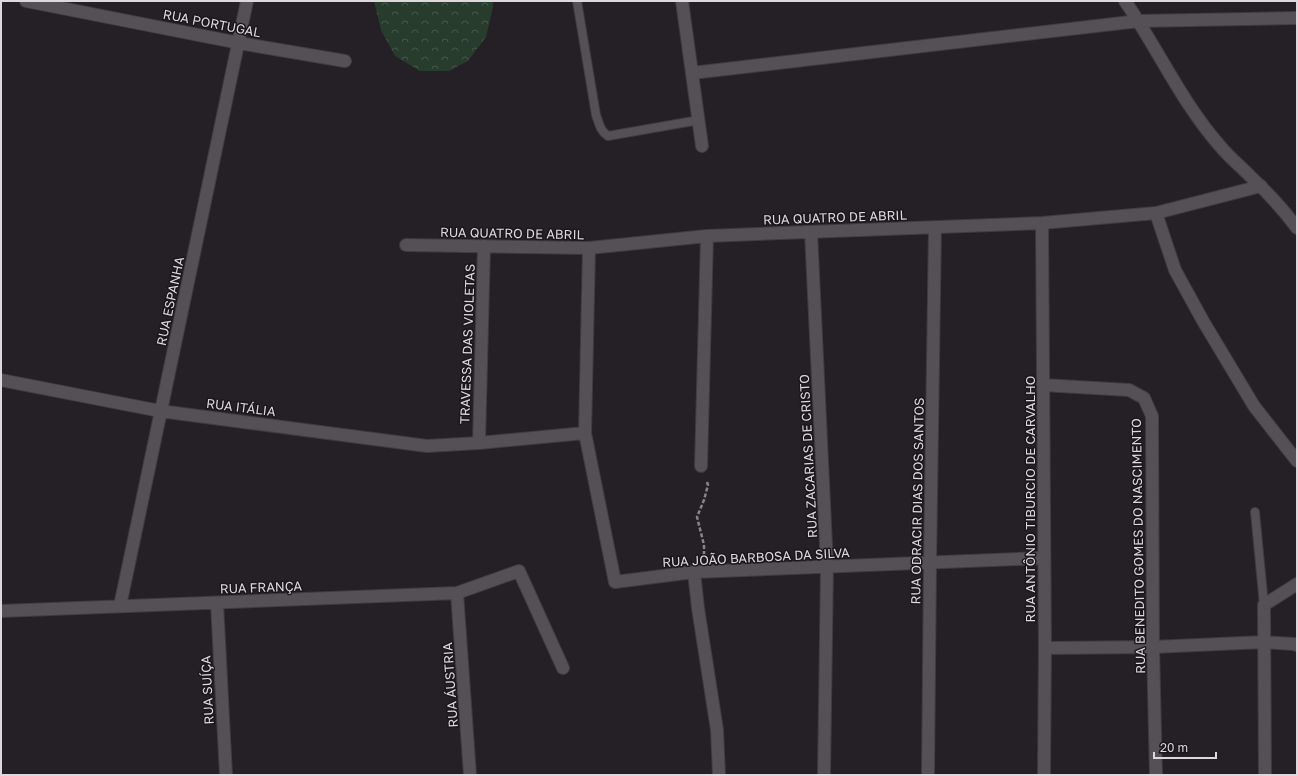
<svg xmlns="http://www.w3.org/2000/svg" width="1298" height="776" font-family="'Golos Text',sans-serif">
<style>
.forest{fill:url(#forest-crowns)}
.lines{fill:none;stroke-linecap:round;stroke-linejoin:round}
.lane-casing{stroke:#3f3b3f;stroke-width:10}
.street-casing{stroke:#3f3b3f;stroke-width:14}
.secondary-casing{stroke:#3f3b3f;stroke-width:14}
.path{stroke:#888488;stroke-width:2.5;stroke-dasharray:4 2;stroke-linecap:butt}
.lane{stroke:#555056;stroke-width:8}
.street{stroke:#555056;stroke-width:12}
.secondary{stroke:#555056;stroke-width:12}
.labels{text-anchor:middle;stroke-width:3;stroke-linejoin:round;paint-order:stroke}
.street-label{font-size:13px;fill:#dcd8dc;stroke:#1b171c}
</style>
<defs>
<pattern id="forest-crowns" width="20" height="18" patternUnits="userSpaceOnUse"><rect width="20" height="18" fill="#283c2d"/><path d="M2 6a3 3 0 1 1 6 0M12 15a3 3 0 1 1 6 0" fill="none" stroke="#47574b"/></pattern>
</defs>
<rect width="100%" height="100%" fill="#242025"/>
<!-- forest -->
<path class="forest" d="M374 1H493V7L486 37 468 61 449 71H420L395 56 381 30Z"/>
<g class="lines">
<defs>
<path id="lane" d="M577 1 596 115C599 123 600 131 608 136L699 120
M1255 512 1264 605"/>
<path id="street" d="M26 1 239 43 345 61
M682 1 702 146
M692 73 1139 21
M1156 213 1175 270 1203 321 1254 406 1297 461
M1042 223 1045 648 1044 775
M811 232 827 566 824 775
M406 245 589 248 707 236 1042 223 1156 213 1261 186
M589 248 585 433 615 582 694 572 1044 558
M1 380 160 411 427 446 479 443 585 433
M1043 385 1129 390 1144 398 1152 416 1153 647 1156 775
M479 443 484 246
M701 466 707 236
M694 572 698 608 717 730 719 775
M457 593 470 775
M217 603 226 775
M120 606 247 1
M1 611 457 593 519 571 563 668
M1045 648 1153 647 1264 642 1294 644 1297 645
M928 775 930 563 935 228
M1265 775 1264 605 1297 584"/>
<path id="secondary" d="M1125 1C1158 49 1182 103 1220 146 1229 157 1240 166 1250 176 1267 192 1283 209 1297 228
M1139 21 1297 18"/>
</defs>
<!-- lane casing -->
<use href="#lane" class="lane-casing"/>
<!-- street casing -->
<use href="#street" class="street-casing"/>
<!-- secondary casing -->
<use href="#secondary" class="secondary-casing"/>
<!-- path -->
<path class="path" d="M704 555V545L697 517 704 500 708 485 707 482"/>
<!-- lane -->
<use href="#lane" class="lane"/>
<!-- street -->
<use href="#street" class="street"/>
<!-- secondary -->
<use href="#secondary" class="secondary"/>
</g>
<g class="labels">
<!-- street labels -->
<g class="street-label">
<text transform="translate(212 23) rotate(11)" y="5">RUA PORTUGAL</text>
<text transform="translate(835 217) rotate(-2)" y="5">RUA QUATRO DE ABRIL</text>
<text transform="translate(512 233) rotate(1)" y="5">RUA QUATRO DE ABRIL</text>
<text transform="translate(170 301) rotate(-78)" y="5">RUA ESPANHA</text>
<text transform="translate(467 344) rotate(-88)" y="5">TRAVESSA DAS VIOLETAS</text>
<text transform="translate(241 407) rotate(7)" y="5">RUA ITÁLIA</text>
<text transform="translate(808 456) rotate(-93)" y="5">RUA ZACARIAS DE CRISTO</text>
<text transform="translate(1030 499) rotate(-90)" y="5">RUA ANTÔNIO TIBURCIO DE CARVALHO</text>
<text transform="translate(917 501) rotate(-89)" y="5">RUA ODRACIR DIAS DOS SANTOS</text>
<text transform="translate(1138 546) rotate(-91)" y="5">RUA BENEDITO GOMES DO NASCIMENTO</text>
<text transform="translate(756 557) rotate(-3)" y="5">RUA JOÃO BARBOSA DA SILVA</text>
<text transform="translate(261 587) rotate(-2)" y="5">RUA FRANÇA</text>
<text transform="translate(450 685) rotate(-94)" y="5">RUA ÁUSTRIA</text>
<text transform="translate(207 690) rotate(-93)" y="5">RUA SUÍÇA</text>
</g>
</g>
<!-- border -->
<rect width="1298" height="776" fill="none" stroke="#dcd8dc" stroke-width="4"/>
<!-- scale -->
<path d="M1154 752v6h62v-6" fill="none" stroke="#dcd8dc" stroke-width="2"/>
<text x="1160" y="752" font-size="12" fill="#dcd8dc" stroke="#1b171c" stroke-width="3" paint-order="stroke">20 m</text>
</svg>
